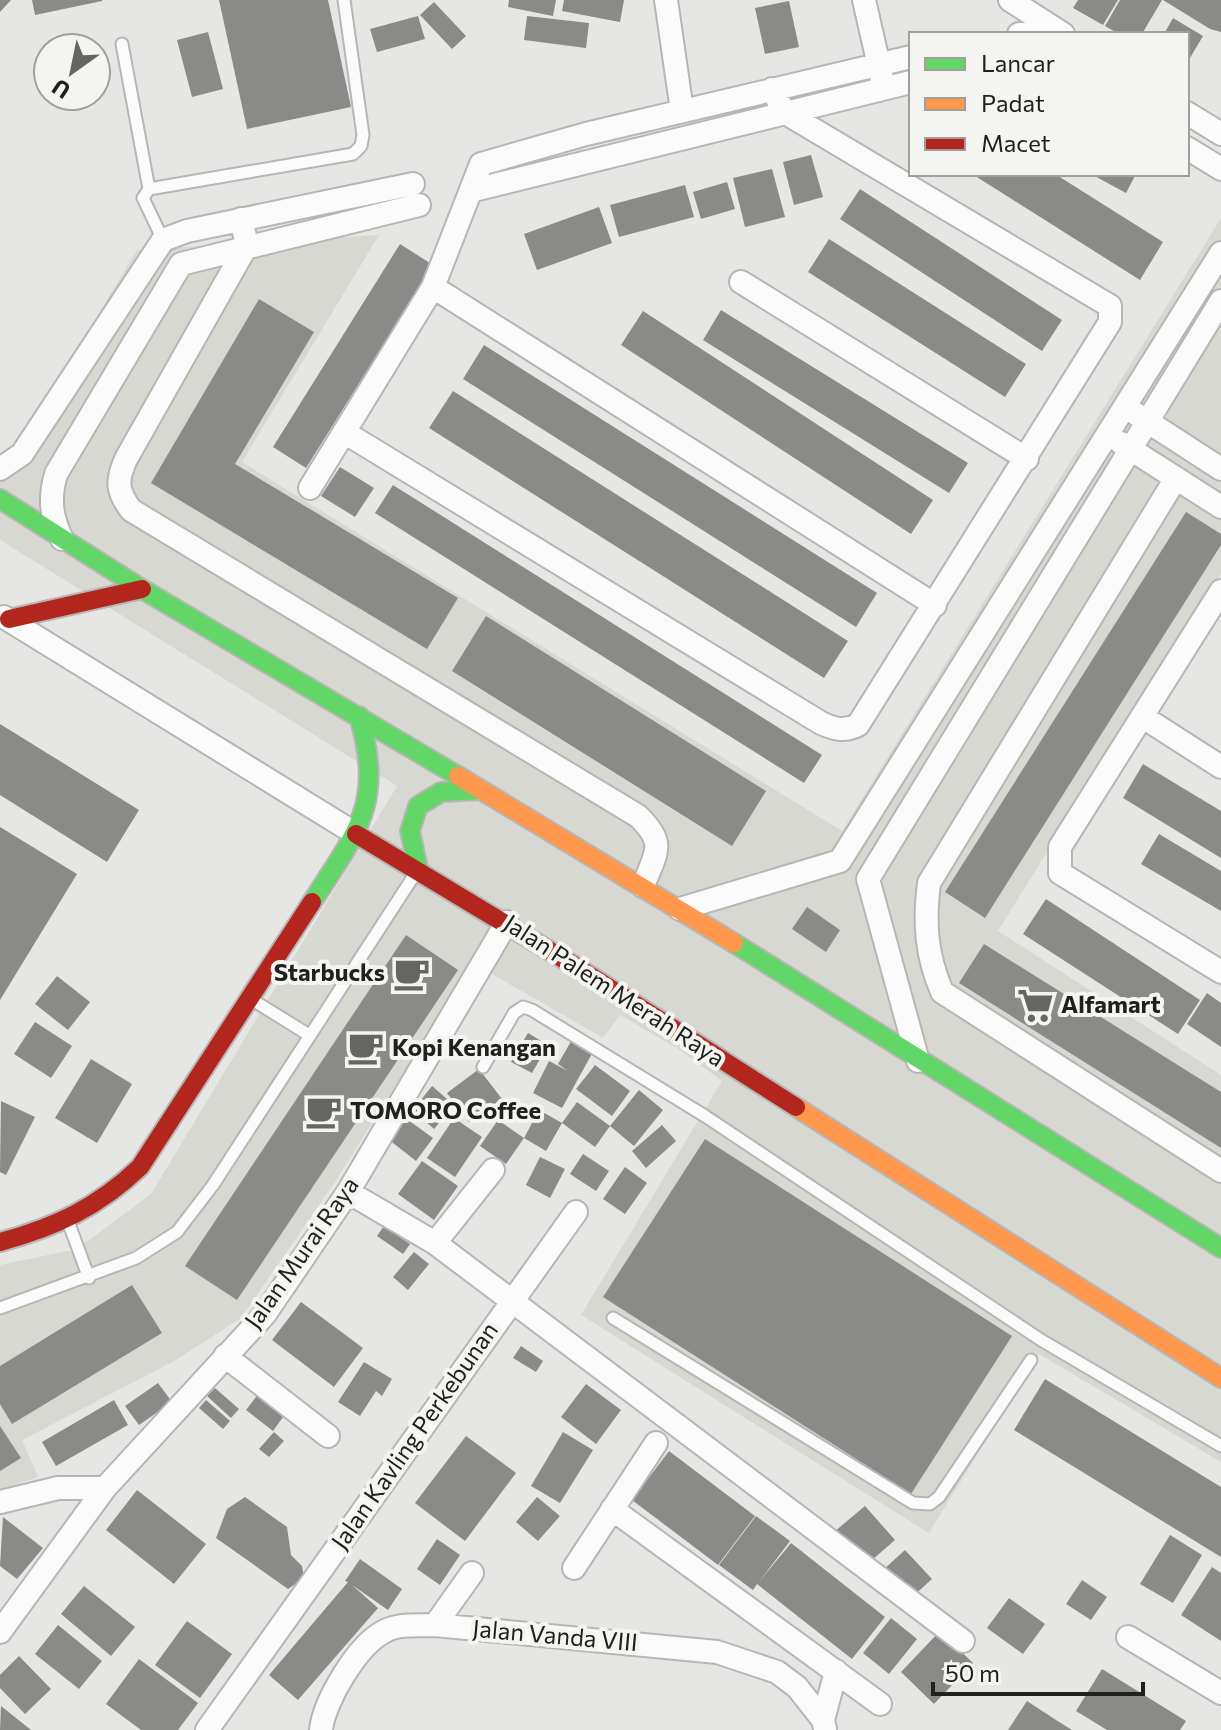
<svg xmlns="http://www.w3.org/2000/svg" width="1221" height="1730" font-family="Commissioner,sans-serif">
<style>
.built{fill:#d8d8d2}
.building{fill:#8a8a89}
.lines{fill:none;stroke-linecap:round;stroke-linejoin:round}
.lane-casing{stroke:#b6b6b4;stroke-width:15}
.street-casing{stroke:#b6b6b4;stroke-width:26}
.fast-casing{stroke:#b6b6b4;stroke-width:22}
.slow-casing{stroke:#b6b6b4;stroke-width:22}
.jam-casing{stroke:#b6b6b4;stroke-width:22}
.lane{stroke:#fbfbfb;stroke-width:11}
.street{stroke:#fbfbfb;stroke-width:22}
.fast{stroke:#63d668;stroke-width:18}
.slow{stroke:#ff974d;stroke-width:18}
.jam{stroke:#b3261e;stroke-width:18}
.labels{text-anchor:middle;stroke-width:8;stroke-linejoin:round;paint-order:stroke}
.poi-label{font-size:24px;font-weight:bold;fill:#20201f;stroke:#f4f4f0;text-anchor:start}
.street-label{font-size:24px;fill:#20201f;stroke:#f4f4f0}
</style>
<rect width="100%" height="100%" fill="#e6e6e4"/>
<!-- built -->
<path class="built" d="M1221 218V573L998 931 1221 1075V1462L1039 1354 929 1533 581 1315 722 1081 680 1050 620 1015 603 1038 473 963 333 1185 241 1318 176 1360 22 1440 38 1477 0 1490V1265L77 1249 151 1194 397 786 0 540V478L137 250 379 235 242 462 842 831Z"/>
<!-- building -->
<path class="building" d="M0 0H11L0 12Z
M32 0H102V1L35 15Z
M219 0H328L351 107 247 129Z
M509 0H556L553 16 508 7Z
M564 0H624L620 22 562 11Z
M1078 0H1118L1103 25 1073 8Z
M1120 0H1162L1142 34H1119L1105 26Z
M1163 0H1221V32L1210 29Z
M789 1 799 47 765 54 755 8Z
M434 2 466 36 452 49 420 15Z
M418 16 425 39 377 52 370 29Z
M527 16 589 23 586 48 524 40Z
M1173 18 1203 36 1187 63V34H1164Z
M208 32 223 89 192 97 177 40Z
M811 155 823 197 794 205 783 162Z
M772 169 785 217 745 227 733 178Z
M972 174H1055L1163 242 1140 280Z
M1091 174H1136L1126 193Z
M727 182 735 209 701 219 693 192Z
M685 185 694 217 619 237 610 205Z
M860 189 1062 320 1042 351 840 219Z
M599 207 612 243 537 270 524 234Z
M829 239 1026 364 1005 397 808 272Z
M400 244 433 265 306 468 273 447Z
M259 299 314 332 235 464 458 598 427 649 151 483Z
M721 310 968 463 949 493 703 340Z
M643 311 933 500 911 534 621 345Z
M484 345 877 593 856 627 463 379Z
M453 391 848 641 824 678 429 428Z
M340 467 374 488 355 517 321 496Z
M393 485 822 755 804 783 375 513Z
M1186 512 1221 534V545L985 918 945 892Z
M486 616 766 791 732 846 452 671Z
M0 724 139 810 107 862 0 795Z
M1143 764 1221 811V858L1123 798Z
M0 827 77 874 0 1000Z
M1159 834 1221 871V911L1141 864Z
M1046 899 1200 1000 1178 1034 1023 934Z
M807 907 840 930 826 952 792 929Z
M406 935 458 970 237 1300 185 1266Z
M984 944 1221 1092V1148L959 983Z
M57 976 90 1002 68 1030 35 1004Z
M1207 993 1221 1003V1047L1187 1024Z
M35 1022 72 1046 51 1078 14 1054Z
M528 1033 548 1045 532 1073 511 1062Z
M573 1038 594 1050 562 1108 533 1093 549 1061 568 1071 558 1064Z
M91 1059 132 1084 97 1143 55 1118Z
M595 1065 630 1091 612 1116 576 1089Z
M479 1069 502 1099 469 1122 447 1093Z
M432 1086 454 1105 434 1129 413 1110Z
M639 1090 663 1110 634 1146 610 1126Z
M1 1101 35 1117 6 1175 0 1172Z
M577 1102 610 1126 595 1147 562 1123Z
M539 1110 562 1123 546 1151 524 1138Z
M404 1117 433 1138 416 1161 388 1139Z
M454 1118 482 1137 455 1177 427 1158Z
M498 1120 524 1138 506 1164 480 1146Z
M662 1125 676 1141 646 1168 632 1151Z
M705 1139 1012 1336 911 1494 603 1297Z
M583 1154 609 1171 596 1191 570 1174Z
M540 1157 565 1169 550 1198 526 1185Z
M422 1161 458 1186 434 1220 398 1194Z
M625 1167 647 1183 625 1214 603 1199Z
M384 1226 410 1244 403 1254 377 1236Z
M414 1252 429 1264 408 1290 393 1277Z
M132 1285 162 1333 12 1424 0 1404V1366Z
M301 1302 363 1348 334 1387 272 1340Z
M521 1346 543 1361 536 1372 513 1358Z
M364 1362 392 1379 382 1396 376 1391 360 1416 338 1402Z
M1045 1379 1221 1487V1557L1014 1430Z
M158 1383 172 1402 139 1425 125 1406Z
M586 1384 621 1410 596 1444 561 1417Z
M215 1388 239 1409 231 1418 207 1396Z
M259 1393 286 1413 273 1431 246 1410Z
M114 1400 128 1425 56 1466 42 1442Z
M206 1400 230 1421 223 1429 199 1408Z
M0 1426 21 1458 0 1471Z
M274 1432 284 1441 269 1457 259 1449Z
M563 1432 593 1450 560 1503 531 1486Z
M466 1436 516 1473 465 1541 415 1503Z
M669 1451 755 1516 718 1565 632 1500Z
M137 1490 206 1544 174 1584 106 1530Z
M245 1497 287 1527 291 1555 302 1566 304 1578 288 1589 216 1538 227 1509Z
M537 1497 560 1516 538 1541 516 1522Z
M865 1506 895 1540 865 1566 834 1532Z
M756 1516 790 1541 759 1582 791 1543 885 1617 852 1659 757 1584 753 1590 719 1565Z
M3 1517 43 1548 17 1579 0 1566Z
M1170 1535 1202 1555 1173 1603 1140 1584Z
M437 1539 460 1555 440 1585 417 1569Z
M905 1550 932 1579 910 1599 883 1570Z
M360 1559 402 1589 388 1610 352 1585 378 1608 298 1700 269 1675 348 1582 345 1581Z
M1212 1567 1221 1573V1641L1181 1615Z
M1082 1580 1107 1597 1091 1620 1066 1604Z
M84 1586 135 1627 111 1656 61 1614Z
M1009 1598 1045 1624 1023 1654 987 1628Z
M891 1618 917 1639 889 1674 863 1653Z
M187 1621 232 1654 200 1698 155 1665Z
M58 1625 102 1661 79 1689 35 1654Z
M940 1631 973 1663 934 1704 901 1672Z
M19 1656 51 1689 25 1714 0 1688V1675Z
M139 1659 198 1703 178 1730H141L106 1704Z
M1102 1669 1186 1721 1180 1730H1107L1076 1711Z
M1027 1701 1056 1720 1072 1730H1008Z
M1 1706 31 1730H0Z"/>
<g class="lines">
<defs>
<path id="lane" d="M122 44 149 189
M163 240 143 198 149 189 353 154 361 146 363 135 344 0
M251 999 309 1035
M483 1067 514 1013 523 1007 532 1010 705 1116 1041 1340 1221 1446
M69 1224 89 1278
M0 1308 136 1258 177 1232 213 1185 415 874
M613 1318 913 1503 930 1504 939 1497 1031 1360"/>
<path id="street" d="M666 0 682 111
M864 0 882 79
M1010 0 1063 34
M1019 34H1034
M1187 113 1221 134
M1187 148 1221 169
M474 190 911 82
M241 219 247 245 126 459C116 481 117 491 131 510L638 816C667 844 656 852 643 886
M741 282 1027 459
M433 287 935 605
M1136 414 1221 469
M344 432 821 723C834 729 844 732 858 725L1110 322V306L784 112 772 89
M1121 443 1221 507
M0 469 22 454 163 240 187 231 413 184
M1176 478 929 883C924 923 926 954 942 992L1221 1171
M310 488 433 287 481 164 586 134 911 57
M62 539C51 517 49 498 56 474L181 264 419 205
M1221 591 1060 847V873L1221 972
M4 617 356 834
M1143 717 1221 767
M680 909 840 861 1221 253
M918 1061 868 879 1221 301
M348 1192 435 1243 963 1641
M435 1243 493 1170
M225 1356 328 1436
M0 1502 58 1488H105
M612 1509 880 1704
M574 1568 656 1443
M435 1625 472 1573
M0 1632 105 1488 265 1314 348 1192 507 922
M1128 1637 1221 1693
M825 1729 823 1720 836 1671
M207 1730 576 1212
M321 1730C324 1701 358 1644 385 1631 400 1623 419 1626 435 1625L717 1652 777 1672 797 1687 823 1720"/>
<path id="fast" d="M0 499 142 589 458 776
M418 869 410 831 418 806 441 792 480 790
M312 902C358 830 384 804 359 716
M734 943 1221 1248"/>
<path id="slow" d="M458 776 734 943
M796 1107 1221 1378"/>
<path id="jam" d="M9 619 142 589
M356 834 575 966 796 1107
M0 1242C56 1227 98 1207 140 1167L312 902"/>
</defs>
<!-- lane casing -->
<use href="#lane" class="lane-casing"/>
<!-- street casing -->
<use href="#street" class="street-casing"/>
<!-- fast casing -->
<use href="#fast" class="fast-casing"/>
<!-- slow casing -->
<use href="#slow" class="slow-casing"/>
<!-- jam casing -->
<use href="#jam" class="jam-casing"/>
<!-- lane -->
<use href="#lane" class="lane"/>
<!-- street -->
<use href="#street" class="street"/>
<!-- fast -->
<use href="#fast" class="fast"/>
<!-- slow -->
<use href="#slow" class="slow"/>
<!-- jam -->
<use href="#jam" class="jam"/>
</g>
<!-- icons -->
<defs>
<symbol id="cafe-bare" viewBox="-9 -9 18 18"><path d="M-5.5-4.5H6V0H3Q3 3.5 0 3.5H-2.5Q-5.5 3.5-5.5 0ZM3-3.2v2h1.7v-2ZM-6 4.5H4V6H-6Z" fill="#656564" stroke="#f4f4f0" stroke-width="2.5" paint-order="stroke"/></symbol>
<symbol id="supermarket-bare" viewBox="-9 -9 18 18"><path d="M-6-5.5h2.5l.6 2H6L4.5 2H-2.5L-4.4-4H-6ZM-1.5 3.2a1.3 1.3 0 1 0 .1 0ZM3 3.2a1.3 1.3 0 1 0 .1 0Z" fill="#656564" stroke="#f4f4f0" stroke-width="2.5" paint-order="stroke"/></symbol>
</defs>
<g fill-rule="evenodd">
<use href="#cafe-bare" x="386" y="948" width="51" height="51"/>
<use href="#supermarket-bare" x="1010" y="980" width="51" height="51"/>
<use href="#cafe-bare" x="340" y="1022" width="51" height="51"/>
<use href="#cafe-bare" x="298" y="1086" width="51" height="51"/>
</g>
<g class="labels">
<!-- poi labels -->
<g class="poi-label">
<text x="385" y="981" text-anchor="end">Starbucks</text>
<text x="1061" y="1013">Alfamart</text>
<text x="392" y="1056">Kopi Kenangan</text>
<text x="350" y="1119">TOMORO Coffee</text>
</g>
<!-- street labels -->
<g class="street-label">
<text transform="translate(614 991) rotate(33)" y="8">Jalan Palem Merah Raya</text>
<text transform="translate(302 1253) rotate(-55)" y="8">Jalan Murai Raya</text>
<text transform="translate(415 1436) rotate(-55)" y="8">Jalan Kavling Perkebunan</text>
<text transform="translate(555 1636) rotate(5)" y="8">Jalan Vanda VIII</text>
</g>
</g>
<!-- legend -->
<rect x="909" y="32" width="280" height="144" fill="#f4f4f0" stroke="#9f9f9c" stroke-width="2"/>
<rect x="925" y="58" width="40" height="12" fill="#63d668" stroke="#9f9f9c" stroke-width="2"/>
<text x="981" y="72" font-size="24" fill="#20201f">Lancar</text>
<rect x="925" y="98" width="40" height="12" fill="#ff974d" stroke="#9f9f9c" stroke-width="2"/>
<text x="981" y="112" font-size="24" fill="#20201f">Padat</text>
<rect x="925" y="138" width="40" height="12" fill="#b3261e" stroke="#9f9f9c" stroke-width="2"/>
<text x="981" y="152" font-size="24" fill="#20201f">Macet</text>
<!-- north arrow -->
<g transform="translate(72 72) rotate(213)"><circle r="38" fill="#f4f4f0" stroke="#9f9f9c" stroke-width="2"/>
<path d="M0-6L14 30L0 20L-14 30Z" fill="#656564"/>
<text y="-12" font-size="22" font-weight="bold" text-anchor="middle" fill="#20201f">U</text>
</g>
<!-- scale -->
<path d="M933 1682v12h210v-12" fill="none" stroke="#20201f" stroke-width="4"/>
<text x="945" y="1682" font-size="24" fill="#20201f" stroke="#f4f4f0" stroke-width="6" paint-order="stroke">50 m</text>
</svg>
